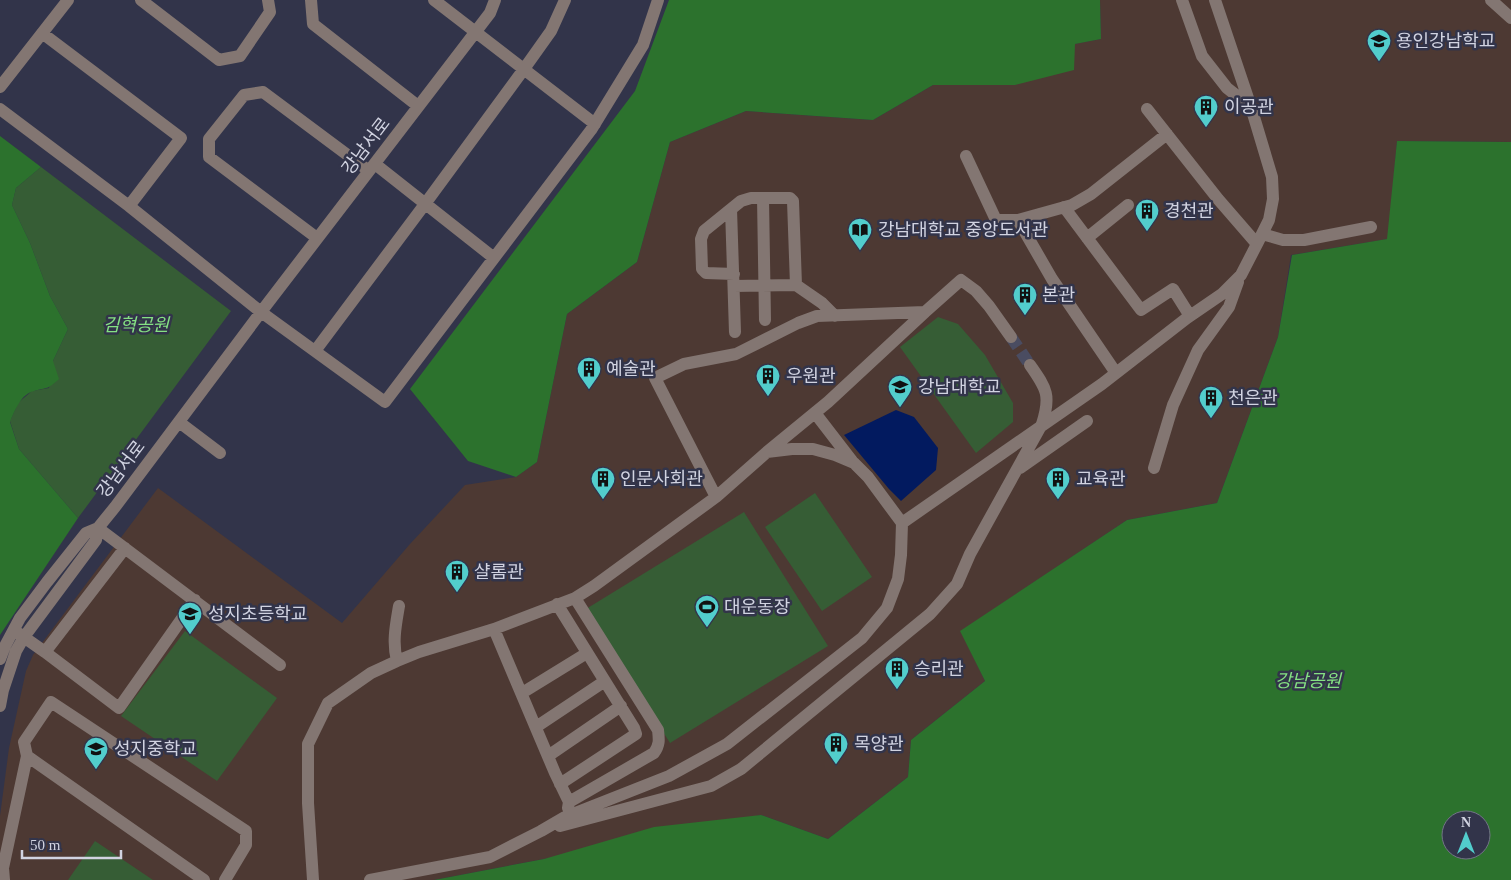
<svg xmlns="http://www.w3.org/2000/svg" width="1511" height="880" font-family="'Times New Roman','Noto Sans KR',serif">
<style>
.education{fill:#4d3933}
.green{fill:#365d35}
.forest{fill:#2c722d;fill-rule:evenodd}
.water{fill:#021a5f}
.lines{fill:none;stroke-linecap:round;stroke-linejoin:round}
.minor-tunnel{stroke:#4a4c61;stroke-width:12;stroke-dasharray:12 6;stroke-linecap:butt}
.minor{stroke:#837672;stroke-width:12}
.labels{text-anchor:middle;stroke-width:5;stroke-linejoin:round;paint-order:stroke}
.poi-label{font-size:18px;fill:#d1d3e1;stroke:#32344a;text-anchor:start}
.street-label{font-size:18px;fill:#d1d3e1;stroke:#32344a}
.park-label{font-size:18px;font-style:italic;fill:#85e183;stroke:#32344a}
</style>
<rect width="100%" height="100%" fill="#32344a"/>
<!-- education -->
<path class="education" d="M1100 0H1511V142L1397 141 1388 239 1291 255 1278 337 1217 503 1127 520 961 631 985 681 911 740 908 777 828 839 761 815 544 859 434 880H0V816L9 748 26 671 33 655 158 488 342 623 410 544 465 485 516 477 537 462 567 314 637 262 670 142 746 111 873 120 933 85H1015L1074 44 1101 39Z"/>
<!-- green -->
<path class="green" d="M41 167 231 311 78 518 19 449 10 421 18 403 32 391 49 388 53 361 68 329 50 296 30 243 12 205 16 188Z
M938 317 958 324 985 355 1013 403V422L976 453 900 347Z
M815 493 872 577 822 611 765 527Z
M744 512 828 646 670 743 586 609Z
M185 631 277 698 217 781 121 716Z
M95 841 153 880H68Z"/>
<!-- forest -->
<path class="forest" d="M669 0H1100L1101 39 1075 44 1074 70 1015 85H933L873 120 746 111 670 142 637 262 567 314 537 462 516 477 468 461 410 389 635 91Z
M0 136 41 167 16 188 12 205 30 243 50 296 68 329 53 361 59 379C47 390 48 387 34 391 21 394 15 410 10 422L19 449 78 518 0 635Z
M1397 141 1511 142V880H434L544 859 654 827 761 815 828 839 908 777 911 740 985 681 960 631 1127 520 1217 503 1278 337 1292 255 1387 239ZM1451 820H1481V850H1451Z"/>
<!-- water -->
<path class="water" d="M896 410 914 417 938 448 936 470 901 501 889 489 844 435Z"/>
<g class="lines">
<!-- minor-tunnel -->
<path class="minor-tunnel" d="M1011 337 1030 365"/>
<!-- minor -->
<path class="minor" d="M141 0 219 60 240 56 270 12 268 0
M311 0 313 24 418 106
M434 0 595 124
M1182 0 1202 56 1227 88 1251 107
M1215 0 1251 107 1272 177 1273 199 1269 220 1257 244
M1491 0 1511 18
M42 33 181 138 129 206
M0 87 68 0
M0 109 129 206 261 312 385 402 591 130 643 45 658 0
M966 156 996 220H1018L1072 205 1091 194 1167 134
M375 164 494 258
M763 198 765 320
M1064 207 1141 310 1173 289 1190 316
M731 209 735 332
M1018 220 1052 279 1116 373
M1262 234 1283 240H1304L1371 227
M317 238 209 157V139L244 95 263 92 369 171
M1087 238 1128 205
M734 274 706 273 702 269 701 239 704 231 741 201 751 198H790L793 201 796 285 822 303 835 316
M734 286 796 285
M315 351 425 204 524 69 551 31 565 0
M815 413 852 461
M179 422 220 453
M1020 468 1087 421
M1154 468 1173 405 1198 350 1229 307 1238 282
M716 497 655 378 684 364 736 354 798 323 817 316 925 312 961 280 976 291 989 306 1011 337
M902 523 1102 384 1187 318 1222 294 1241 275 1257 244 1218 199 1147 109
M98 528 280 665
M125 548 45 652 119 708 195 600
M557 604 634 728 636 734 560 784
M494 629 555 773 569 802 568 808
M18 633 45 652
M0 659 5 646 20 618 47 582 86 533 98 528 115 507 261 312 490 13 495 0
M397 661C392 642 396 624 399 606
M522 693 587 653
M0 706 3 690 16 651 24 637 96 540 98 528
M536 727 605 681
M27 756 204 880
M548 756 621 706
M569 802 654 753C660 745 659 739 658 730L575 598
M560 826 711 786 741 769 930 614 957 584 970 554 1042 424C1051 396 1047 389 1030 365
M4 880 3 868 27 756 24 742 51 702 246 831V845L225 880
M313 880 308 803V744L328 703 371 673 397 661 419 652 494 629 575 598 594 586 716 497 767 452 828 402 925 312
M370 880 490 857 541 831 565 817 669 776 727 744 862 638 887 608 898 579 901 555 902 523 868 477 854 463 835 455 813 449H792L767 452"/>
</g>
<!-- icons -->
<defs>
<symbol id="school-pin" viewBox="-11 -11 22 30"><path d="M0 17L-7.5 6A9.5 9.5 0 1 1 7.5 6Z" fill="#52cdcc" stroke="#32344a"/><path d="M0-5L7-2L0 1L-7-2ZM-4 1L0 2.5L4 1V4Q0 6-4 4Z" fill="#111"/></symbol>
<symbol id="building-pin" viewBox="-11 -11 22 30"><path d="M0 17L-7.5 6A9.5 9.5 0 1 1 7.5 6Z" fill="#52cdcc" stroke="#32344a"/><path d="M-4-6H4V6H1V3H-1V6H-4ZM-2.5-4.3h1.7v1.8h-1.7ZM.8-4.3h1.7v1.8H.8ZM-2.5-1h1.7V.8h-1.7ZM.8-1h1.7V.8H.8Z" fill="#111"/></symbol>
<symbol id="library-pin" viewBox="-11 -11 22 30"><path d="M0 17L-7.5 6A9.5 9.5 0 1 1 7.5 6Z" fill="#52cdcc" stroke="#32344a"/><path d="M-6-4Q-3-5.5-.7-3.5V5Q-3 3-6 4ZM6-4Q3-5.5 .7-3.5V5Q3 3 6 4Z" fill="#111"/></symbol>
<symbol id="university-pin" viewBox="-11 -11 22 30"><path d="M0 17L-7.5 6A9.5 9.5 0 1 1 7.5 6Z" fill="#52cdcc" stroke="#32344a"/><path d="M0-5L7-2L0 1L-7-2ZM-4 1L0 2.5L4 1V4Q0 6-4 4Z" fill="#111"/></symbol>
<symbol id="stadium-pin" viewBox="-11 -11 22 30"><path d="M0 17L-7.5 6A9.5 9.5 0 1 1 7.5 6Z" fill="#52cdcc" stroke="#32344a"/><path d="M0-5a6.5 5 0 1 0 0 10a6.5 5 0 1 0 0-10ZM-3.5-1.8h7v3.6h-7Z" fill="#111"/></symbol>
</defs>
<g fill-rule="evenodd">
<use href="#school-pin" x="1365" y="27" width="28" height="38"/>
<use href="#building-pin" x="1192" y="93" width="28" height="38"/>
<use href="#building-pin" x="1133" y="197" width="28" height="38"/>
<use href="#library-pin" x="846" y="216" width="28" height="38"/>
<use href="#building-pin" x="1011" y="281" width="28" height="38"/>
<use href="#building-pin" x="575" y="355" width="28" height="38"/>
<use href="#building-pin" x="754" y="362" width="28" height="38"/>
<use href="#university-pin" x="886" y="373" width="28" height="38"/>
<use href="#building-pin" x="1197" y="384" width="28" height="38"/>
<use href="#building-pin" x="589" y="465" width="28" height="38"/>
<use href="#building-pin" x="1044" y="465" width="28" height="38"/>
<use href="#building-pin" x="443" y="558" width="28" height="38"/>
<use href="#stadium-pin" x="693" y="593" width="28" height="38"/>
<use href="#school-pin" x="176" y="600" width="28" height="38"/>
<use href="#building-pin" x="883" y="655" width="28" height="38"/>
<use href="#building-pin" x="822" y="730" width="28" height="38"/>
<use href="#school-pin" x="82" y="735" width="28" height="38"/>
</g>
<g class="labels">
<!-- poi labels -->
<g class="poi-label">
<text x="1396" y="47">용인강남학교</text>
<text x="1224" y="113">이공관</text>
<text x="1164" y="217">경천관</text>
<text x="878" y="236">강남대학교 중앙도서관</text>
<text x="1042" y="301">본관</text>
<text x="606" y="375">예술관</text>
<text x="786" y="382">우원관</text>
<text x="918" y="393">강남대학교</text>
<text x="1228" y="404">천은관</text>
<text x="620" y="485">인문사회관</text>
<text x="1076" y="485">교육관</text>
<text x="474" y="578">샬롬관</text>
<text x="724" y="613">대운동장</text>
<text x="208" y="620">성지초등학교</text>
<text x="914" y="675">승리관</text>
<text x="854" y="750">목양관</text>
<text x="114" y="755">성지중학교</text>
</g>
<!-- street labels -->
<g class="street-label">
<text transform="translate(366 146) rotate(-53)" y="6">강남서로</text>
<text transform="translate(121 469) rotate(-53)" y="6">강남서로</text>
</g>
<!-- park labels -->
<g class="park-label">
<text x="136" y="331">김혁공원</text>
<text x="1308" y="687">강남공원</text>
</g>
</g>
<!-- north arrow -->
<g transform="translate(1466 835)"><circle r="24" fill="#32344a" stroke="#727486"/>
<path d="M0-4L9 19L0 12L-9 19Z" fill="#52cdcc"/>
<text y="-8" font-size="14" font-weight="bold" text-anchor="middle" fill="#d1d3e1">N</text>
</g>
<!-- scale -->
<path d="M22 850v8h99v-8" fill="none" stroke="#d1d3e1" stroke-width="2.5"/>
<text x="30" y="850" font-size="15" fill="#d1d3e1" stroke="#32344a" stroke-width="4" paint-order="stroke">50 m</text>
</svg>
